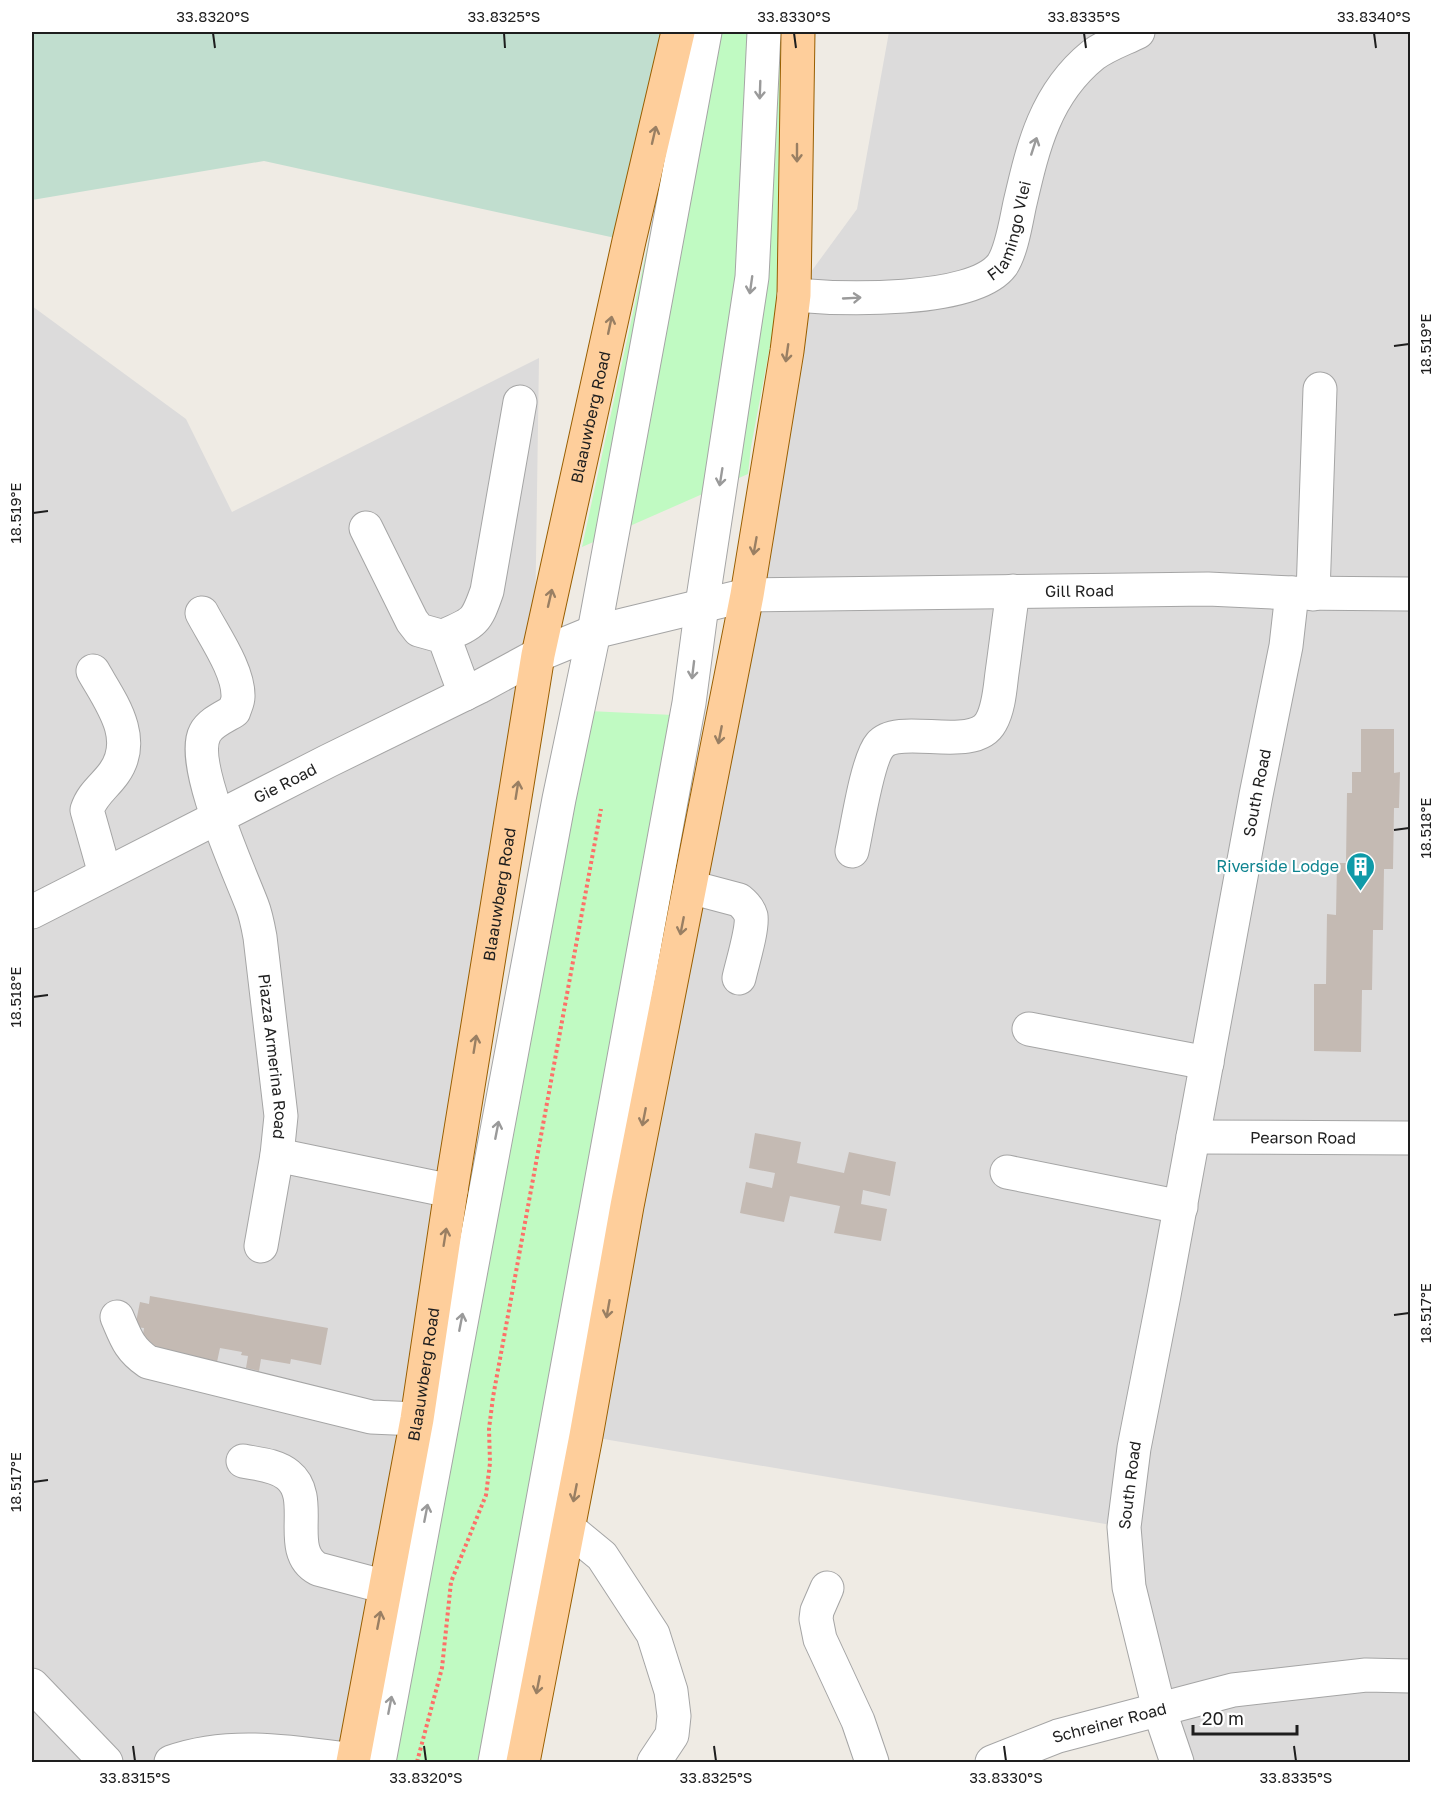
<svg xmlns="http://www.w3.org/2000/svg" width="1442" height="1794" font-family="'Golos Text',sans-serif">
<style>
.residential{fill:#dcdbdb}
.wetland{fill:#c1decf}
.park{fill:#c0fac2}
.building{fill:#c4bab3}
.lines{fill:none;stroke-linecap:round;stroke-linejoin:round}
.minor-casing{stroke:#a5a5a5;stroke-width:35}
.major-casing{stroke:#985e00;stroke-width:35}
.path{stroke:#fd7068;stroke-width:4;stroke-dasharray:3 3;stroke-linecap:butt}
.minor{stroke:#fff;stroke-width:33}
.major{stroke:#fece9b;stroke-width:33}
.oneway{stroke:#9a9a9a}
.oneway2{stroke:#997f63}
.ticks{fill:none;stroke:#1e1e1e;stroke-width:2}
.labels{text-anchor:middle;stroke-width:4.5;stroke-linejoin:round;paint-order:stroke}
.street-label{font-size:16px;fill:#1e1e1e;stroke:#fff}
.culture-label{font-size:16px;fill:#0d838f;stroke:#fff;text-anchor:end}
.neatline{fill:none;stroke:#1e1e1e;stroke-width:2}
.ticks-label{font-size:15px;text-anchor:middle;fill:#1e1e1e}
</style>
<rect width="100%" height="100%" fill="#efebe4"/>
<!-- residential -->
<path class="residential" d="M889 32H1410V1762H1177L1123 1527 586 1436 794 295 857 209Z
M32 306 186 419 232 512 539 358 534 694 347 1762H32Z"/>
<!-- wetland -->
<path class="wetland" d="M32 32H678L629 241 264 161 32 200Z"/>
<!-- park -->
<path class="park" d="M694 32H788L784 90 777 309 751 447 748 474 582 547Z
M589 711 673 715 495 1762H388Z"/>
<!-- building -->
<path class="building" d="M1361 729H1394V773L1400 772 1399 808H1394L1393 869H1384L1383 930H1373L1372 990H1362L1361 1052 1314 1051V984H1326L1327 914 1336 915 1337 863H1346L1347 793H1352V772H1361Z
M755 1133 801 1142 797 1163 844 1173 849 1152 896 1162 890 1196 863 1190 861 1204 887 1209 881 1241 834 1233 840 1206 790 1196 784 1222 740 1213 746 1182 772 1188 775 1173 749 1168Z
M150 1296 328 1328 321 1365 291 1359 290 1364 261 1359 259 1371 246 1368 248 1356 241 1355 242 1352 220 1348 217 1362 141 1348 144 1328 135 1327 140 1302 149 1304Z"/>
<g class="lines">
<defs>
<g id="minor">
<path id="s1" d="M794 295C839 299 973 304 1002 265 1012 250 1016 221 1020 203 1033 147 1045 94 1093 55 1106 45 1124 39 1138 32"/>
<path d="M366 528 412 621 419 630 444 637 465 694"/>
<path d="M1313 594 1320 389"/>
<path id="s2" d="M202 613C214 636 239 671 238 697 238 702 235 707 234 711 224 717 210 723 205 733 189 763 240 873 252 905 256 915 258 926 260 937L281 1116 277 1155 261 1246"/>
<path d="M443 636C474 623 476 623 487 591L520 402"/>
<path d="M93 671C110 701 139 738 114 773 105 786 92 794 87 810L105 874"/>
<path d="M852 851C857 829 867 760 880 745 899 722 974 754 991 722 999 708 1000 688 1002 673 1006 645 1009 618 1013 591"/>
<path d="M690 887 739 900C744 904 749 909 751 916 753 929 742 964 739 978"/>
<path id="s3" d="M32 912 328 761 479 687 538 655 594 632 747 595 1208 589 1292 593 1410 594"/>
<path d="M1029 1029 1207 1063"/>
<path id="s4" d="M1193 1137 1410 1138"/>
<path d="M277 1155 451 1191"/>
<path d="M1007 1172 1181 1207"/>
<path d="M117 1317C126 1338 129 1349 148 1362L371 1417 417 1419"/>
<path d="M243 1461C258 1464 276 1465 288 1475 317 1498 284 1551 318 1569L386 1587"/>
<path d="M568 1528 602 1556 653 1634 671 1691 674 1716 672 1735 654 1762"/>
<path d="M827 1588 817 1611 816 1619 820 1639 858 1721 872 1762"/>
<path d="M32 1685 106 1762"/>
<path d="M171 1762C230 1741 293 1752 353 1760"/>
<path d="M379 1762 559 799 594 632 705 32"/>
<path d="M495 1762 689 703 702 605 752 277 764 32"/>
<path id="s5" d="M992 1762 1058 1736 1233 1690 1366 1675 1410 1676"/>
<path id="s6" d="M1177 1762 1159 1709 1129 1587 1124 1527 1134 1448 1164 1295 1256 795 1286 646 1292 593"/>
</g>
<g id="major">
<path id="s7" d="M353 1762 417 1419 451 1191 538 655 629 241 678 32"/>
<path d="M523 1762 586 1436 627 1206 747 595 787 351 794 295 798 32"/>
</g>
</defs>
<!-- minor casing -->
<use href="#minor" class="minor-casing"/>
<!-- major casing -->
<use href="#major" class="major-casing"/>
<!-- path -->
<path class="path" d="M417 1762 442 1668 451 1582 486 1495 490 1463 489 1429 493 1397 601 809"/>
<!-- minor -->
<use href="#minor" class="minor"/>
<!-- major -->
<use href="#major" class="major"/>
</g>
<!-- one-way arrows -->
<defs><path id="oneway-shaft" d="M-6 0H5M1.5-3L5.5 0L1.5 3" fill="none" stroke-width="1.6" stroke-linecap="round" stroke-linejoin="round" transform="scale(1.5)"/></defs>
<g class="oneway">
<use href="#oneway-shaft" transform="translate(760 90) rotate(92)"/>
<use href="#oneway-shaft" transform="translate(1034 146) rotate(-72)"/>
<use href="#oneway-shaft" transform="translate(751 285) rotate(98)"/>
<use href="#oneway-shaft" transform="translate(852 298) rotate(-3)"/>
<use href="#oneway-shaft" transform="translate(721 477) rotate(99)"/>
<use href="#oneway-shaft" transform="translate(693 670) rotate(97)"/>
<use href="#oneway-shaft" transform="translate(497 1130) rotate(-79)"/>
<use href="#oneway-shaft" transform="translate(461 1322) rotate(-79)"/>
<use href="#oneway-shaft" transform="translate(426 1513) rotate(-79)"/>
<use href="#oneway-shaft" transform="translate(390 1705) rotate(-79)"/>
</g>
<g class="oneway2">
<use href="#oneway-shaft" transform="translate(654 135) rotate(-77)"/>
<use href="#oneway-shaft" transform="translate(797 153) rotate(90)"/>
<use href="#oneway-shaft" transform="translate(610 325) rotate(-78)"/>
<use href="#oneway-shaft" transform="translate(787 353) rotate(98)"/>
<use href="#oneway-shaft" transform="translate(755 546) rotate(100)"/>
<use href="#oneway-shaft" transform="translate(550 598) rotate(-77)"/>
<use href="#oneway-shaft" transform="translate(720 735) rotate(101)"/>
<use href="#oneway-shaft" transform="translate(517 790) rotate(-81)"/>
<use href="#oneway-shaft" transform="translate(682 926) rotate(101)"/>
<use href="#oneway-shaft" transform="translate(475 1044) rotate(-81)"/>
<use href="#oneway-shaft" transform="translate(644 1117) rotate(101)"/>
<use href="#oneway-shaft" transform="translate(445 1237) rotate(-81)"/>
<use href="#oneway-shaft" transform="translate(608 1309) rotate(100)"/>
<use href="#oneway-shaft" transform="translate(575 1493) rotate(101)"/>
<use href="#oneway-shaft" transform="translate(379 1620) rotate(-79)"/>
<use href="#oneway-shaft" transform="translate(538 1685) rotate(101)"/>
</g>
<!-- ticks -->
<path class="ticks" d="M213 33 215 48M504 33 505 48M794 33 796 48M1084 33 1086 48M1374 33 1376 48M1394 346 1409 344M33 513 48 511M1394 830 1409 828M33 997 48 995M1394 1315 1409 1313M33 1482 48 1480M133 1746 135 1761M424 1746 426 1761M714 1746 716 1761M1004 1746 1006 1761M1294 1746 1296 1761"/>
<!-- icons -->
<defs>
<symbol id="building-pin" viewBox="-11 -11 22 30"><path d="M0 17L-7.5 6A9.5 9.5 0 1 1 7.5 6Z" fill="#0f9aa8" stroke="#fff"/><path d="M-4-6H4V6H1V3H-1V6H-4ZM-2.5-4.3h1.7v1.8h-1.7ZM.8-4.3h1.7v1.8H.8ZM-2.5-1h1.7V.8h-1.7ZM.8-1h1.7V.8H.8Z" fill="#fff"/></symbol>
</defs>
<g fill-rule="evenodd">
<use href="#building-pin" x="1344" y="850" width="33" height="45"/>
</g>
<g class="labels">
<!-- street labels -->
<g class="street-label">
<text dy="6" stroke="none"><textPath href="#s1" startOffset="250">Flamingo Vlei</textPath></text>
<text dy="6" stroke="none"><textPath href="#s7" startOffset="1366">Blaauwberg Road</textPath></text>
<text dy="6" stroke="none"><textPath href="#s3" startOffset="1118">Gill Road</textPath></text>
<text dy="6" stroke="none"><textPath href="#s3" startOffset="284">Gie Road</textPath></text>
<text dy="6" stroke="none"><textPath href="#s6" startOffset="988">South Road</textPath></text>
<text dy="6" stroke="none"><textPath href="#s7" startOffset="880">Blaauwberg Road</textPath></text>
<text dy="6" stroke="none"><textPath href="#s2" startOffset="478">Piazza Armerina Road</textPath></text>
<text dy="6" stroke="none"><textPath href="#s4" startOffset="110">Pearson Road</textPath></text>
<text dy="6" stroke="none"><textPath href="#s7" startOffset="394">Blaauwberg Road</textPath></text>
<text dy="6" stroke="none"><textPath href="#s6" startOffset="284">South Road</textPath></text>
<text dy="6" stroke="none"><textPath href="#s5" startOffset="124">Schreiner Road</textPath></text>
</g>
<!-- culture labels -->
<g class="culture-label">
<text x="1339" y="872">Riverside Lodge</text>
</g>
</g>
<!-- border -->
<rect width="1442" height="1794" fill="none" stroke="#ffffff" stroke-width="66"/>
<!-- scale -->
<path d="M1193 1725v9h104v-9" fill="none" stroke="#1e1e1e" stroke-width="3"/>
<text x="1202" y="1725" font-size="18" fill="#1e1e1e" stroke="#ffffff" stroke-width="4.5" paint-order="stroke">20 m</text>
<rect x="33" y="33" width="1376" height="1728" class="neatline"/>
<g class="ticks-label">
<text x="213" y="22">33.8320°S</text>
<text x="504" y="22">33.8325°S</text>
<text x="794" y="22">33.8330°S</text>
<text x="1084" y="22">33.8335°S</text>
<text x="1374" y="22">33.8340°S</text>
<text transform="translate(1426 344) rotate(-90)" y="5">18.519°E</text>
<text transform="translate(16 513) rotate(-90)" y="5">18.519°E</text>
<text transform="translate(1426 828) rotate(-90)" y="5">18.518°E</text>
<text transform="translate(16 997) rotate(-90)" y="5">18.518°E</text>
<text transform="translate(1426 1313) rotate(-90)" y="5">18.517°E</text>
<text transform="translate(16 1482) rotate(-90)" y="5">18.517°E</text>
<text x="135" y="1783">33.8315°S</text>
<text x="426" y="1783">33.8320°S</text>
<text x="716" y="1783">33.8325°S</text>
<text x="1006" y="1783">33.8330°S</text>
<text x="1296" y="1783">33.8335°S</text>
</g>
</svg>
